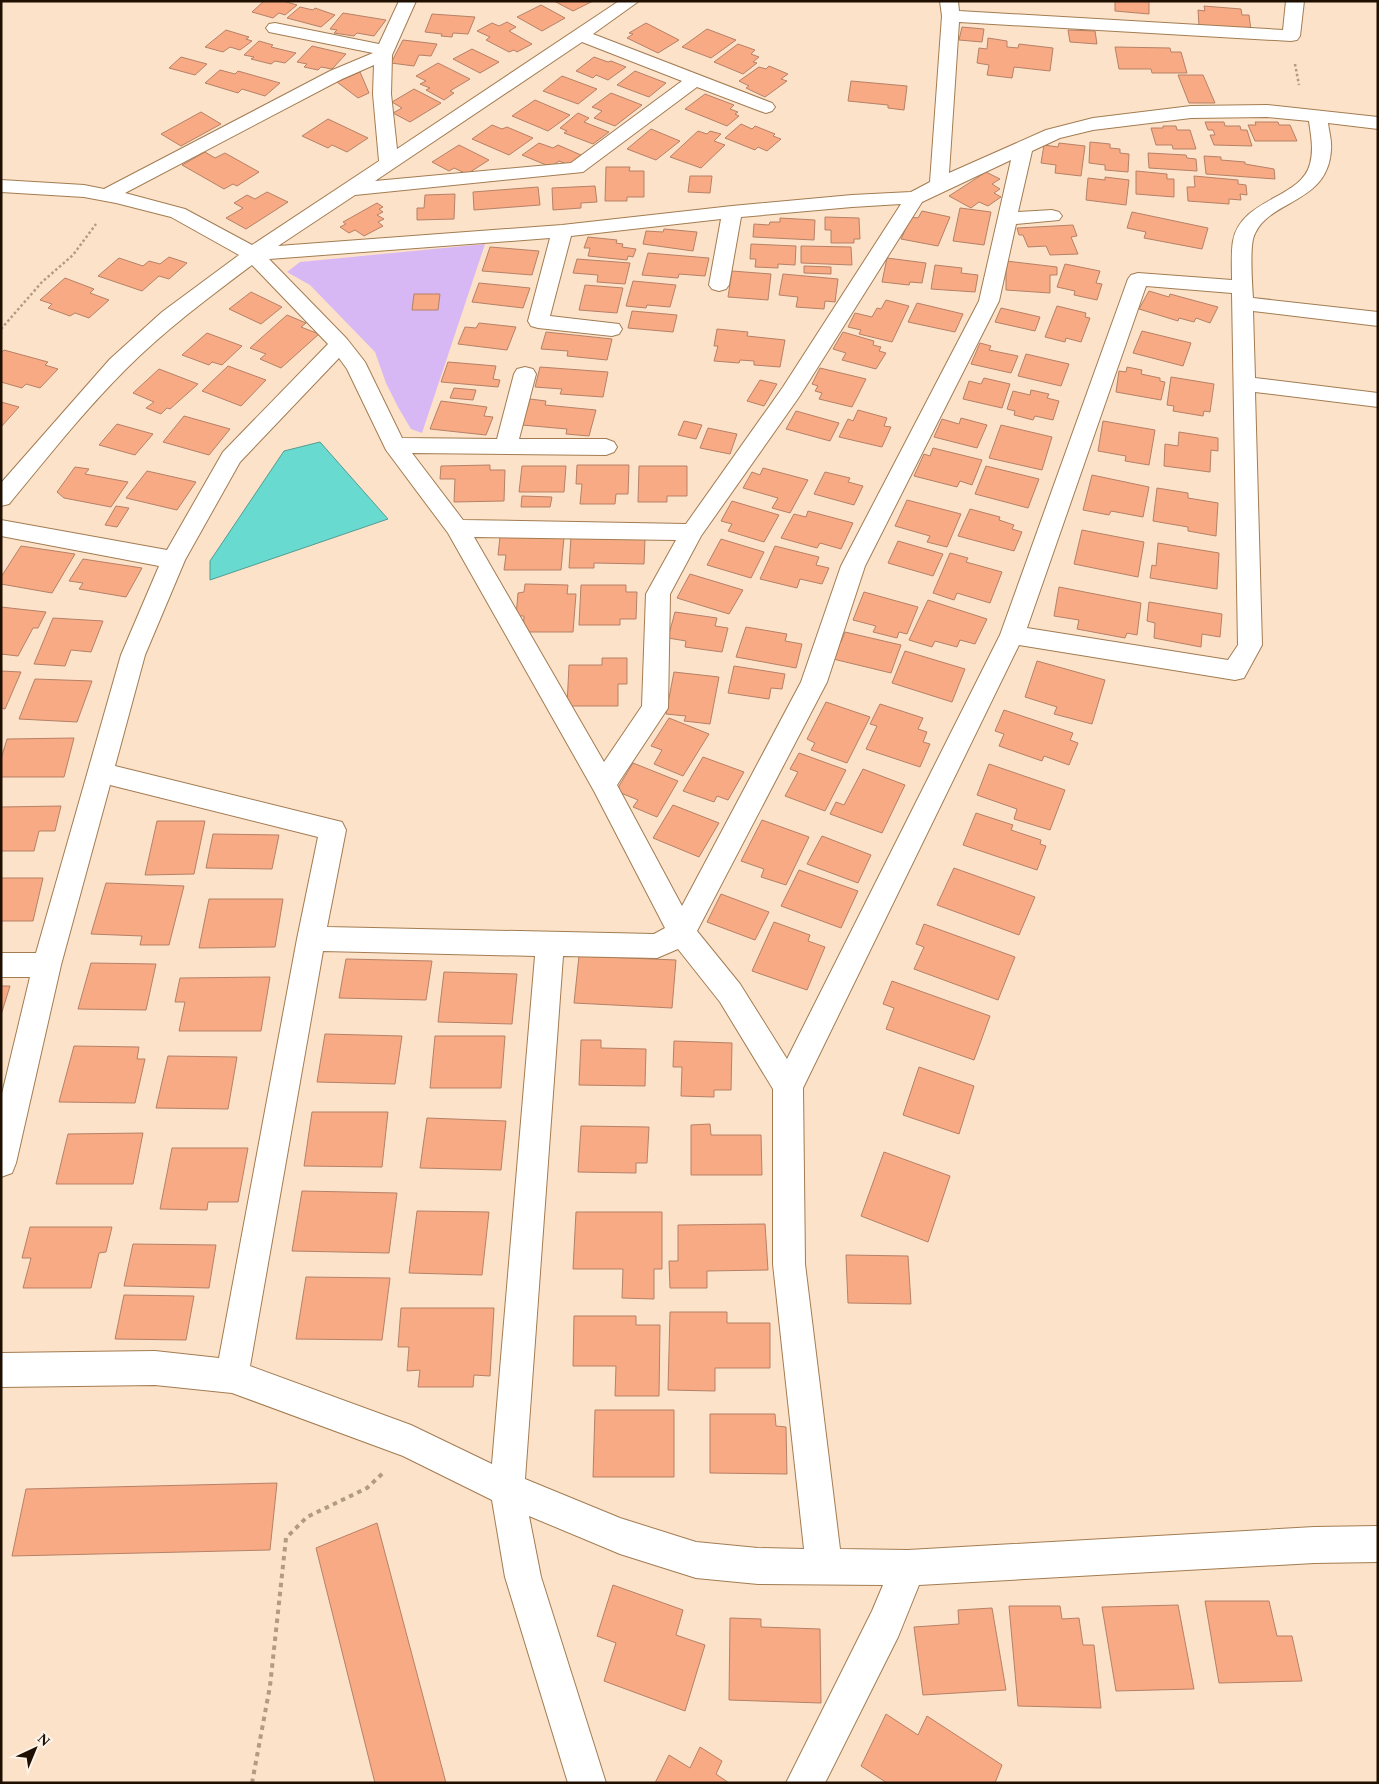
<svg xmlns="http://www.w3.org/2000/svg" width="1379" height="1784" font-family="Spectral,serif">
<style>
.green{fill:#d7b8f5}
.water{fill:#69dad0;stroke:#529d92}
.building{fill:#f7aa84;stroke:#b68167}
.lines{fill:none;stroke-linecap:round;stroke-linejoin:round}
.minor-casing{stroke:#a37c52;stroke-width:2}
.path-far1{stroke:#b29b85;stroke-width:2.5;stroke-dasharray:2.5 2.5;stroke-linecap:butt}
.path{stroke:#b29b85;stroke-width:4;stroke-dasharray:4.5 4.5;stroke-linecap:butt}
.minor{fill:#fff;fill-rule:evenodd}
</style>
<rect width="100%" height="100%" fill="#fce2c8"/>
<!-- green -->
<path class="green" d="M485 244 422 433 411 429 398 407 386 383 375 352 310 285 287 272 300 262Z"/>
<!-- water -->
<path class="water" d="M320 442 388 519 210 580V561L284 451Z"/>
<!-- building -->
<path class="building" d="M264 1H283L297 5 285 15 279 13 273 18 252 12Z
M554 1H593L573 11Z
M1115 1H1149V14L1115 11Z
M541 5 565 18 542 31 517 17Z
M1204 6 1241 9 1242 15H1249L1251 30 1199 26 1198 10 1205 11Z
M300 7 313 10 315 8 335 15 321 27 287 18Z
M343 13 386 20 374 36 357 33 354 36 334 33 337 30 330 29Z
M432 14 475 17 468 34 453 33 452 37 441 36 442 34 425 32Z
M507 22 516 27 509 31 532 44 517 52 514 50 509 52 486 40 490 37 477 31 492 23 499 26Z
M646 23 679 40 658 53 627 38 633 34 629 33Z
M962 27 984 29 982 42 959 40Z
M707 29 736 40 711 58 682 47Z
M226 30 249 37 246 39 252 41 240 50 230 47 223 52 205 47Z
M1068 30 1095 31 1097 44 1070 42Z
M988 38 1007 41V47L1018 48 1019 44 1053 48 1050 71 1014 67 1012 78 987 75 989 65 977 63 979 48 987 49Z
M403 40 437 44 431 56 419 55 414 66 391 63Z
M259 41 273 45 271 47 296 53 285 63 275 61 271 64 251 59 254 57 244 55Z
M738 44 755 50 751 54 759 57 753 62 757 63 743 74 714 62Z
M312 46 346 54 332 69 321 67 318 70 304 67 307 64 297 62Z
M1115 47 1170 48 1171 52H1181L1187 73H1152L1151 69H1119Z
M472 49 499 62 480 73 453 59Z
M181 57 207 64 195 75 169 68Z
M594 57 608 62 611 61 626 67 608 80 596 75 593 78 576 71Z
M438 63 470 79 450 91 454 93 444 100 426 90 430 88 420 84 426 81 416 76Z
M769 66 788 74 781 79 787 81 765 97 746 88 749 86 739 81 759 67 766 69Z
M220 70 235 74 238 71 280 83 265 96 242 89 238 93 205 83Z
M635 71 666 83 649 97 617 85Z
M360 72 369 93 358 98 337 82Z
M1178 75H1203L1215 103H1189Z
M562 76 597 89 578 104 543 91Z
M851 81 907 86 904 110 888 108V105L848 101Z
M414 89 441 103 410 122 393 113 402 108 392 102Z
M611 93 642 105 615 126 594 118 602 111 592 107Z
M705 94 734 105 730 109 738 112 735 114 739 116 727 126 685 109Z
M535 100 570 115 548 131 512 116Z
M201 112 221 124 181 146 161 134Z
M578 113 589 118 584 122 609 132 593 144 564 133 567 131 560 128Z
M328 119 368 138 347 152 332 145 328 148 302 136Z
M1205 122H1224L1225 126H1240L1241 130H1247L1252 146 1214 145 1210 135H1215L1213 130H1208Z
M1255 122H1278L1279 125H1290L1297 141H1255L1248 125H1256Z
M741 124 752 129 755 126 775 134 773 136 781 139 767 151 758 147 755 150 725 138Z
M492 125 502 129 507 127 533 138 509 155 472 139Z
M1163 126H1176L1177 130H1190L1196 149H1173L1172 145H1156L1151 128H1163Z
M651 129 680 141 656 160 627 149Z
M698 131 707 134 710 131 721 134 714 141 725 145 701 168 670 157Z
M1090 142 1110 144V148L1120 149V153L1129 154 1128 172 1105 170V165L1089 163Z
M539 143 553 148 558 145 581 155 569 165 559 161 551 167 522 155Z
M1059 143 1085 146 1081 176 1055 173 1056 165 1041 163 1044 145 1058 147Z
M459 145 489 160 467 174 454 168 449 171 432 162Z
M205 152 215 158 225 153 259 172 237 186 233 184 224 189 182 165Z
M1148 153 1186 155 1187 158 1196 159 1197 171 1149 168Z
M1204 156 1221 157V160L1245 162V164L1274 169 1275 179 1206 174Z
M606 167H630L629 171H644V197H627V201H605Z
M1136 171 1167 174V179H1174V197L1136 194Z
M986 172 1000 179 992 184 1000 189 994 193 1001 197 988 206 979 202 971 208 949 196Z
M690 176H712L710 193 688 192Z
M1194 176 1238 180V184L1246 185 1247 195 1240 194 1241 200 1229 199V204L1188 201 1187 187H1195Z
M1105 177 1129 180 1126 205 1086 200 1088 178 1105 180Z
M595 186 597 202 581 203V208L553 210 552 188Z
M538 187 540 205 474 210 473 192Z
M267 192 288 202 246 229 226 218 243 208 234 203 247 195 255 199Z
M455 194 454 219 417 220V208H424L425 195Z
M377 203 383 207 379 209 383 212 377 215 384 219 378 222 383 226 364 236 355 230 349 233 340 227 346 224 343 222Z
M960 208 991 212 984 245 953 241Z
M922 211 950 217 938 246 901 239 911 217 918 218Z
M1132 212 1208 228 1202 249 1144 238 1146 232 1127 228Z
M825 217 859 218 860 239H854V243H831V230H825Z
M780 218 815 220 814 240 753 237 754 224 769 225 770 222H780Z
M1073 225 1077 236 1071 237 1078 254 1050 255 1046 246 1028 247 1023 235H1019L1017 228Z
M664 229 697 232 693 251 643 244 646 231 663 232Z
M588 237 617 240 616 243 623 244 622 247 636 249 633 257 628 256 627 260 588 256 590 248H584Z
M751 244 796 246 795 265 778 264V268L755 267 756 259H750Z
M801 246 851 247 852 265 801 263Z
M490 247 539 251 532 275 482 271Z
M648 253 709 258 705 276 679 274 678 278 642 275Z
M169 257 187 263 169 279 159 276 142 291 98 276 119 258 143 266 149 261 160 264Z
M887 258 926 263 922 283 910 282 909 285 882 282Z
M577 259 630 263 625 284 597 282 598 275 573 273Z
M1006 261 1057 267V275H1050V293L1006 290Z
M1065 264 1100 271 1096 283 1102 284 1097 300 1074 295 1075 291 1057 287Z
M935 265 962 268 961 273 978 275 975 292 931 289Z
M804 266 831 267V274L804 273Z
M732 271 771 274 768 300 728 297Z
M783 274 838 279 835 302 825 301 824 309 796 307 798 297 779 295Z
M65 278 94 289 90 293 109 300 89 318 75 313 70 316 48 308 52 304 40 300Z
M633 281 676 285 670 307 647 305 646 308 626 306Z
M479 283 530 288 523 308 472 302Z
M585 285 623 288 617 313 579 310Z
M1149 291 1169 297 1170 294 1218 307 1210 323 1196 318 1194 322 1179 318 1178 321 1139 309Z
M251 292 282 307 261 324 229 309Z
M414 294H440L438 310H412Z
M886 300 909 306 892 342 859 334 861 330 848 327 855 313 872 317 877 308 881 309Z
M917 303 963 314 955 332 908 322Z
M1057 306 1086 313 1085 317 1090 318 1081 342 1066 338 1065 342 1045 337Z
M1001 308 1040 317 1035 331 995 322Z
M632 311 677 315 673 332 628 328Z
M287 315 306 323 301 327 319 334 281 368 260 359 266 354 250 348Z
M479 323 516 327 507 350 458 344 465 327 476 328Z
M717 329 748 332 747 336 785 340 780 367 754 365V361L740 360 739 363 714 361 718 346H714Z
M1142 331 1191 343 1183 366 1133 353Z
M546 332 612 339 607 360 567 356 568 351 541 349Z
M843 332 874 341 873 345 881 347 879 351 886 353 876 369 842 360 846 353 833 349Z
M207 333 242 346 222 365 212 362 209 365 182 355Z
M980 343 991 346 989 350 1018 356 1011 373 971 364Z
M4 350 48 362 45 365 58 369 40 388 26 384 22 388 1 382V353Z
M1026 354 1069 364 1061 386 1018 376Z
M448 362 496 366 493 379 500 380 498 387 441 382Z
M228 366 266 380 241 406 202 391Z
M540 367 608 372 603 397 560 394 562 389 535 387Z
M1127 367 1142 370 1141 374 1160 378V381L1165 382 1161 400 1116 392 1119 371 1126 372Z
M820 368 866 379 852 407 819 399 822 393 815 391 818 386 812 384Z
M159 369 198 384 170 409 167 408 161 414 146 408 154 402 133 393Z
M1171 377 1214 384 1210 412 1204 411 1203 416 1173 411 1174 406 1167 405Z
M984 378 1010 384 1002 408 963 399 969 381 981 384Z
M760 380 777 384 764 406 747 401Z
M454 388 476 390 473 400 450 398Z
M1031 390 1049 394 1047 398 1059 401 1053 420 1035 416 1033 420 1014 415 1015 411 1007 409 1013 391 1030 395Z
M530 399 546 401 545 405 596 410 589 436 566 434 567 429 522 425Z
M441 401 487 407 484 416 493 417 486 435 430 429Z
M1 402 19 407 1 427Z
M858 410 887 418 884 426 891 427 882 447 839 437 848 419 853 421Z
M796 411 839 423 830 441 786 429Z
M184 416 230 429 209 455 163 442Z
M961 418 987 425 977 448 934 437 942 419 959 424Z
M684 421 702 425 696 439 678 435Z
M1103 421 1155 430 1149 465 1125 461 1126 456 1098 451Z
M117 424 153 434 135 455 99 445Z
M1001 425 1052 437 1042 470 989 458Z
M708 428 737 434 730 454 700 448Z
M1179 432 1218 438V451L1211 450 1210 472 1164 466 1165 444 1178 446Z
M933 448 982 460 972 485 960 481 957 487 914 476 924 454 930 456Z
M490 465V470H505L504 501 454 502 455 479H440L441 466Z
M577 465H629L628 494H616L615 504H580L582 484H576Z
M522 466H566L564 492H519Z
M639 466H687V496H667V502H638Z
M986 466 1039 479 1028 508 975 494Z
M75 467 89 469 85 474 128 482 111 507 64 498 57 492Z
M763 468 808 480 790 513 772 508 778 498 743 488 752 472 760 475Z
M147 471 196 482 177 510 126 498Z
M825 472 850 478 848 482 863 486 854 505 814 494Z
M1092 475 1149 487 1143 517 1111 511 1109 515 1083 510Z
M1157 488 1188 493V498L1218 503 1216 536 1188 531V527L1153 521Z
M522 496 552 497 550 507H521Z
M907 500 961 514 947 547 927 542 930 536 895 526Z
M732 501 779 515 764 542 728 531 732 524 721 521Z
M116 506 129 508 117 527 105 525Z
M970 509 1000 517 999 520 1014 525 1012 529 1022 532 1014 551 958 536Z
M808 511 853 523 841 549 820 543 817 548 781 538 794 514 806 517Z
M1082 530 1144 542 1138 577 1074 564Z
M500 537H564L561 570H504L506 555H498Z
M571 537 645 539 644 564 594 563V568H569Z
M721 539 764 552 751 578 707 565Z
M898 541 943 554 933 576 888 563Z
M1158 543 1219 553 1217 589 1150 578 1152 565 1156 566Z
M21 546 75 554 52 593 1 584V577Z
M775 546 819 557 816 565 829 568 822 584 800 579 797 588 760 579Z
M950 553 968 558 966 562 1002 572 990 603 957 593 954 600 933 593Z
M83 559 142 568 126 597 79 589 83 583 69 581Z
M690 574 743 590 729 614 677 598Z
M525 584 568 585 567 594H576L573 632H523L524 616H516L518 593 524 592Z
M581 585H626V592H637L636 619H620V625H579Z
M1059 587 1141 603 1137 635 1127 633 1125 638 1077 629 1079 620 1054 616Z
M864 592 918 607 907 634 899 632 897 638 873 632 876 626 853 620Z
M928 600 987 619 975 644 960 640 957 647 935 641 932 647 909 640Z
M1149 602 1222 614 1220 637 1202 634 1201 647 1154 638 1155 623 1147 621Z
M1 607 46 612 38 628H33L18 656 1 654Z
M675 612 717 618 715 626 728 628 722 652 685 647 686 641 668 638Z
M53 618 103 621 91 652 71 650 65 666 34 664Z
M746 627 787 634 785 641 802 644 796 668 736 657Z
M845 632 901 645 891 673 829 658 835 640 841 642Z
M905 651 965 669 952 702 892 683Z
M602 658H627V684H618V706H567L569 665H602Z
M1037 661 1105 680 1092 724 1054 714 1057 707 1025 697Z
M734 666 785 674 782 689 771 688 769 699 728 693Z
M1 671 21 672 5 709 1 708Z
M674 672 719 677 710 724 684 721 686 716 666 714Z
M35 679 92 681 77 722 19 719Z
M826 702 870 717 847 763 811 750 815 743 807 739Z
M880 704 923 718 918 729 927 732 923 742 930 744 920 767 866 749 877 726 870 724Z
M1004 710 1073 733 1070 740 1078 743 1069 765 1044 756 1042 761 999 746 1004 734 995 731Z
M669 718 709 734 683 776 654 764 662 750 651 746Z
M74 738 64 777H1V759L7 739Z
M799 753 846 770 825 811 785 796 798 772 790 769Z
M703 757 744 772 728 800 717 796 714 802 683 791Z
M633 763 678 781 657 817 633 807 638 800 616 791Z
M989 764 1065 790 1050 830 1014 819 1017 809 977 795Z
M863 769 905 785 882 833 830 814 836 802 844 805Z
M673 805 719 823 699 857 653 838Z
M61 806 55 831H39L34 851H1V807Z
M976 813 1013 825 1011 830 1041 840 1040 844 1046 846 1037 870 963 845Z
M762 820 809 837 786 885 761 877 764 869 741 861Z
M157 821H205L194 874 145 875Z
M213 834 279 835 272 869 206 868Z
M822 836 871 855 858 883 807 864Z
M954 868 1035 897 1019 935 937 905Z
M799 870 858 891 841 928 781 906Z
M1 878H43L33 921H1Z
M106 883 184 886 169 945H140L142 936 91 934Z
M721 894 769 912 755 940 707 922Z
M209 899H283L275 947 199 948Z
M774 922 810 935 808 941 825 947 807 990 752 971Z
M924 924 1015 957 998 1000 914 969 924 947 916 944Z
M579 956 676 960 672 1008 574 1003Z
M346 959 432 961 426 1000 339 998Z
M91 963 156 964 146 1010 78 1009Z
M444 972 517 974 512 1024 438 1022Z
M270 977 261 1031H179L185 1002H175L180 978Z
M892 981 990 1016 974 1060 886 1029 894 1008 883 1004Z
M1 986H10L1 1015Z
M325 1034 402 1036 395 1084 317 1082Z
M435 1036H505L501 1088H430Z
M581 1040H601V1048L646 1049 645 1086 579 1085Z
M674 1041 732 1043 731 1090H714V1097L681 1096 682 1067H673Z
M74 1046 139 1047 137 1059H145L135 1103 59 1102Z
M168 1056 237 1057 228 1109 156 1108Z
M919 1067 974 1086 959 1134 903 1115Z
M312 1112H388L382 1167 304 1166Z
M427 1118 506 1121 501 1170 420 1168Z
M710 1124 711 1135H761L762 1175H691V1125Z
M581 1126 649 1127 647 1163H636V1173L578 1172Z
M143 1133 133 1184H56L68 1134Z
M172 1148H248L238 1202H208L207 1210 160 1209Z
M884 1152 950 1176 928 1242 861 1216Z
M302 1191 397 1193 389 1253 292 1251Z
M417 1211 489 1212 482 1275 409 1273Z
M576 1212H662V1269H654V1299L622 1298 623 1269H573Z
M765 1224 768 1270 707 1271V1288H670L669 1261H678V1225Z
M30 1227H112L106 1252 99 1253 91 1288H23L31 1258H22Z
M133 1244 216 1245 209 1288 124 1286Z
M846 1255 908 1256 911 1304 848 1303Z
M306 1277 390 1278 382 1340 296 1339Z
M124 1295 194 1296 186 1340 115 1339Z
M401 1308H494L490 1376 474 1375 473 1387H418L420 1370 407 1371 409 1347H398Z
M670 1312H727V1323H770V1368H715V1391L668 1390Z
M574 1316H636V1325H660L659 1396H615L616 1366H573Z
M595 1410H674V1477H593Z
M710 1414H775L776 1426 786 1427 787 1474 710 1473Z
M277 1483 270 1550 12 1556 26 1489Z
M377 1523 446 1783H375L316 1548Z
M613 1585 683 1610 676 1635 705 1645 685 1711 604 1681 616 1643 597 1636Z
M1205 1601H1269L1277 1636H1292L1302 1681 1219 1683Z
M1178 1605 1194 1689 1116 1691 1102 1607Z
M1009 1606H1060L1062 1619 1079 1618 1083 1645H1094L1101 1708 1018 1706Z
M992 1608 1006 1690 923 1695 914 1627 959 1624 958 1610Z
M730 1618 761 1619V1627L820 1629 821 1703 729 1700Z
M886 1714 918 1735 927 1716 1002 1765 995 1783H887L861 1766Z
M700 1747 722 1761 716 1774 729 1783H655L669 1755 690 1768Z"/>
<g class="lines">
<defs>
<path id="minor" d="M399 1H416L392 55 391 94 397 149 619 1H639L593 34 772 103 775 107 772 111 766 113 760 111 697 87 583 172 355 195 278 246 562 225 732 206 852 195 911 192 930 182 942 16 940 1H958L959 11 1283 30 1286 1H1304L1300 36 1297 40 1291 41 959 22 949 173 1046 130 1093 118 1191 106 1267 105 1378 117V129L1328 123C1329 132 1332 141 1331 150 1328 206 1264 199 1253 239 1250 253 1252 283 1253 298L1378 312V326L1253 311 1255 378 1378 393V407L1255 392 1262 645 1244 678 1235 680 1019 645 803 1088 805 1264 840 1549 908 1550 1314 1527 1378 1526V1562L1314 1563 919 1585 898 1637 825 1783H786L872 1611 883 1585 758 1584 696 1578 620 1554 529 1516 541 1577 606 1783H568L505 1577 492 1500 403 1456 232 1393 155 1385 1 1387V1353L155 1351 219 1358 297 939 318 837 110 785 61 965 16 1163 12 1173 1 1177V1098L30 977H1V953H36L121 655 159 566 1 536V520L167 550 223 452 328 344 252 265C208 298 165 330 126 369 84 411 47 458 9 504L1 506V483L110 359 162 312 239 255 171 217 116 203 84 197 1 192V180L84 185 104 189 330 71 373 53 269 32 266 28 269 24 275 23 379 44ZM582 42 682 81 571 163 375 181ZM374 65 373 94 379 161 252 245 185 209 125 193 342 79ZM1267 117 1309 121C1311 136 1314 149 1310 164 1301 199 1241 198 1233 241 1231 253 1232 267 1232 280L1138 273 1131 275 1128 279 1000 635 787 1059 740 984 697 931 827 682 865 566 999 301 1016 224 1059 220 1062 216 1059 212 1052 210 1018 212 1032 151 1060 138 1093 130 1191 118ZM1011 160 979 301 841 566 801 682 682 906 617 785 668 708 670 594 701 536 799 397 922 202ZM901 204 783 387 686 524 463 520 412 453 606 455 614 452 617 447 614 442 606 439H519L536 374 533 369 525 367 517 369 514 374 497 439 402 438 365 362 347 339 269 259 550 238 528 321 531 326 538 328 612 336 619 334 622 329 619 324 550 316 571 236 721 219 709 285 712 289 719 291 726 289 729 285 741 217 852 207ZM1146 286 1232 293 1238 645 1228 660 1027 628ZM339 358 347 369 386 450 448 533 594 791 665 928 654 934 327 927 346 830 342 822 115 766 145 655 185 560 240 462ZM474 537 676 540 646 594 642 706 604 762ZM678 949 720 1002 773 1089V1264L804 1549 758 1548 696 1542 620 1518 525 1479 563 956 657 958ZM323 951 535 956 492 1464 411 1425 250 1366Z"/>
</defs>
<!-- minor casing -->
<use href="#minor" class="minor-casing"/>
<!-- path-far1 -->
<path class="path-far1" d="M1295 64 1299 85
M1 329 42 282 73 255 96 224"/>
<!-- path -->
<path class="path" d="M252 1783 270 1686 286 1538 307 1517 367 1488 383 1473"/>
<!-- minor -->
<use href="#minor" class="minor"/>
</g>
<!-- border -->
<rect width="1379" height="1784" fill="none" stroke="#1e0f01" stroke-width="5"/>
<!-- north arrow -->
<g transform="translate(35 1749) rotate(44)" stroke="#fcf3ea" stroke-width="4" paint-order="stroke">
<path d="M0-4L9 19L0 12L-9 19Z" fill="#1e0f01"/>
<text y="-8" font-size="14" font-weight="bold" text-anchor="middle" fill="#1e0f01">N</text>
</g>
</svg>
